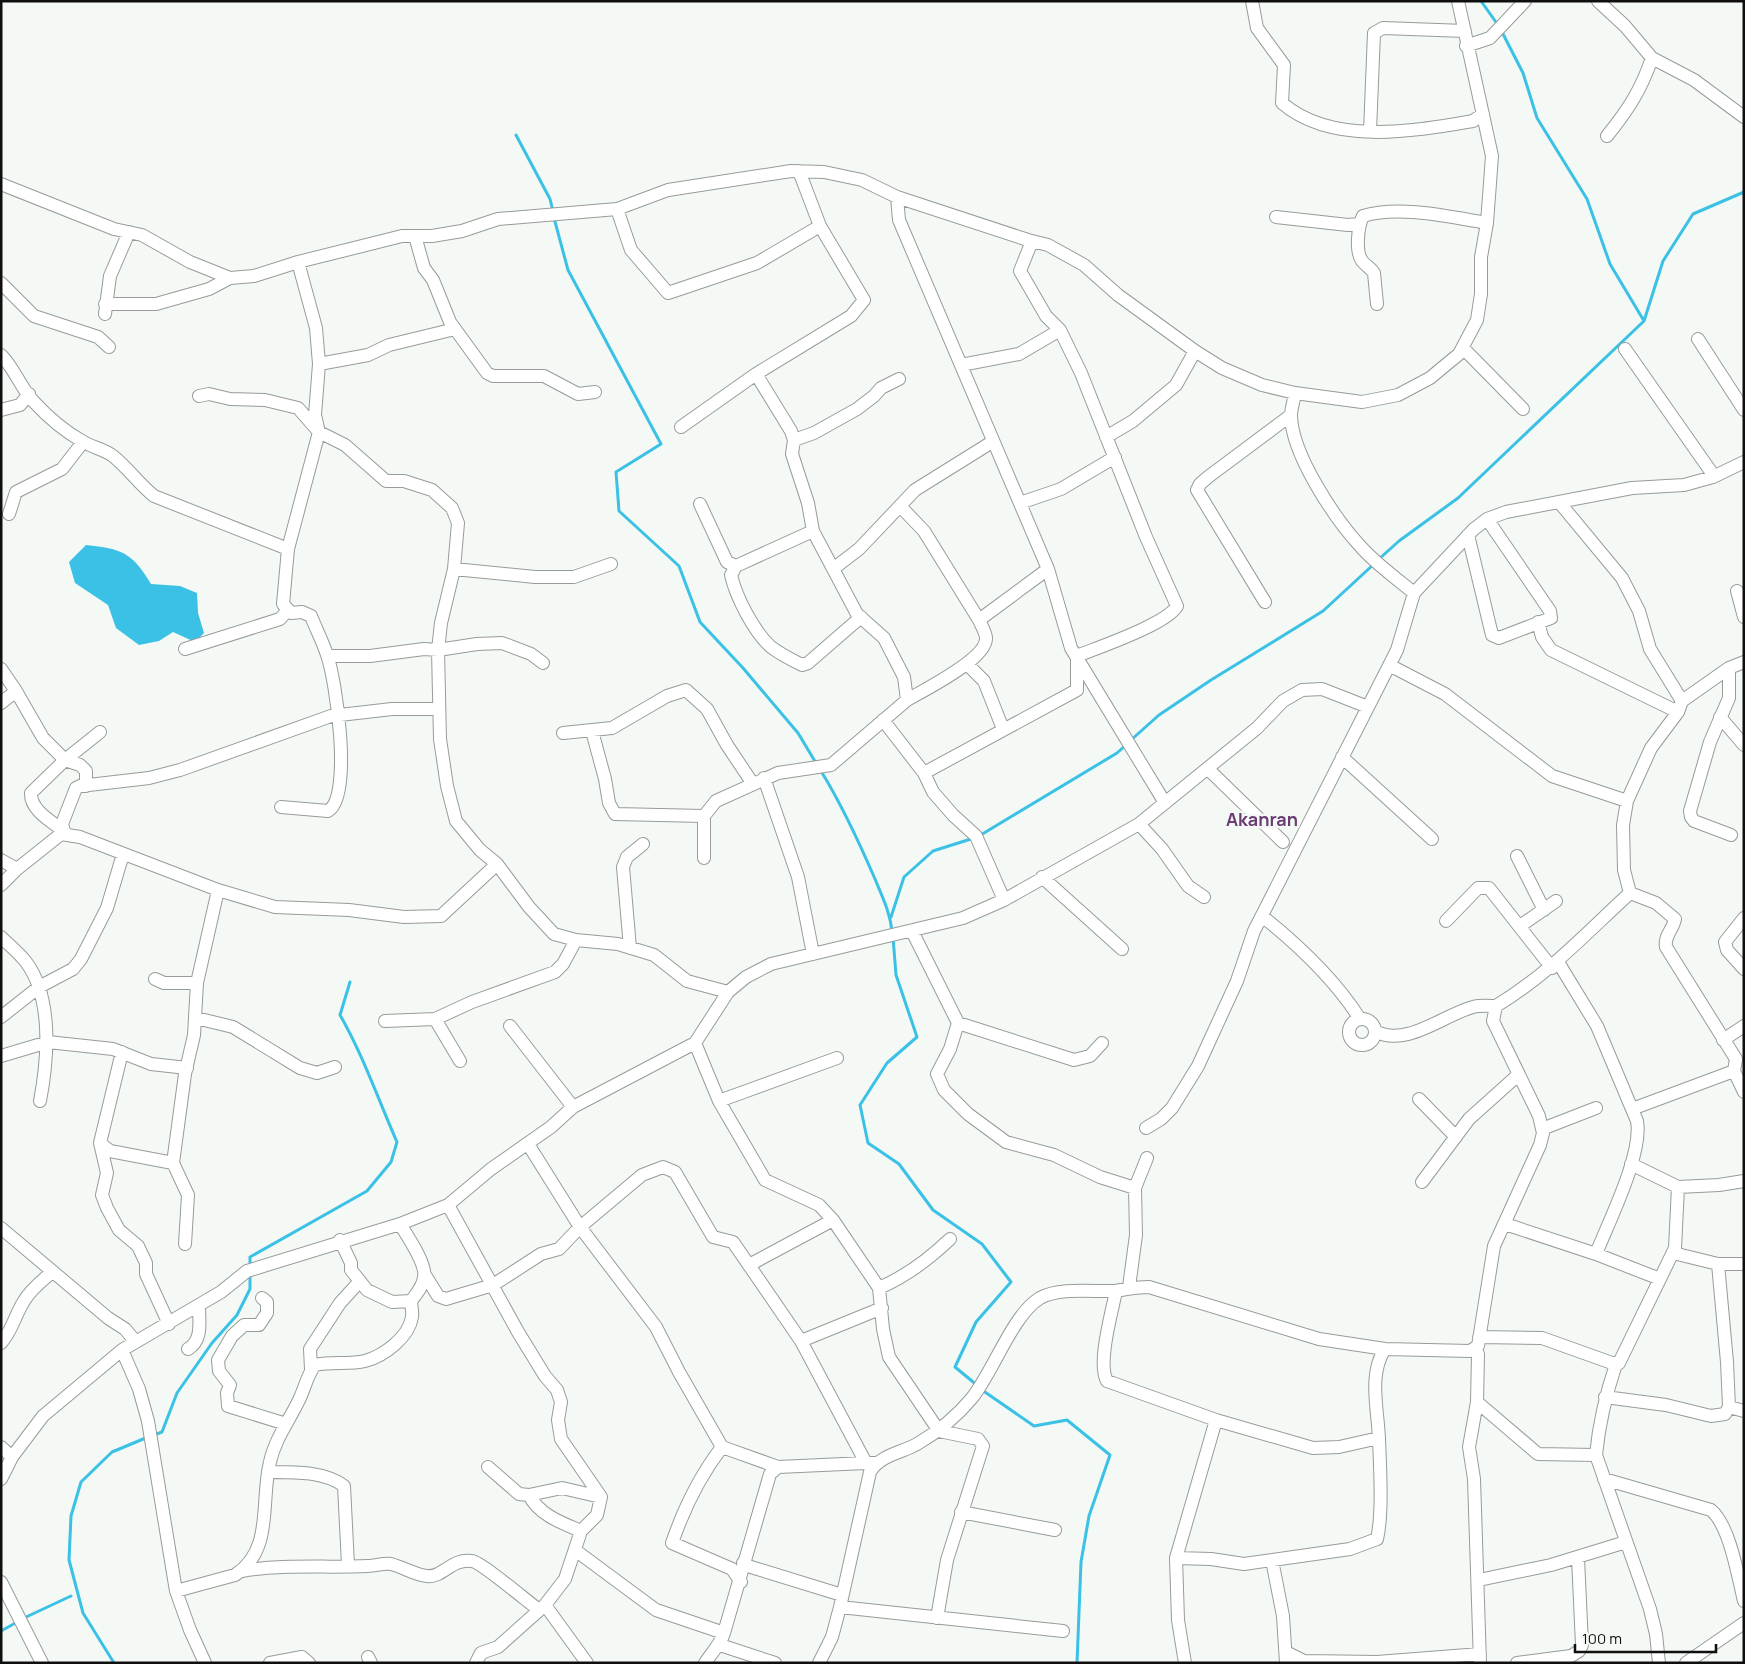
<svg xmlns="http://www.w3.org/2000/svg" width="1745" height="1664" font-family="Manrope,sans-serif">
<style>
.water{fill:#3ac1e5}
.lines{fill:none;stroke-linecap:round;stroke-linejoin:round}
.stream{stroke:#3ac1e5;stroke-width:3}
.minor-casing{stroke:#979c98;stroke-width:14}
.minor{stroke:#fff;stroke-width:12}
.labels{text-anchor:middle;stroke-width:5;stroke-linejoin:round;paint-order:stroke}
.quarter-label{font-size:18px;font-weight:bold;fill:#6a3c71;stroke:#f4f9f5}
</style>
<rect width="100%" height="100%" fill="#f4f9f5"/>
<!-- water -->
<path class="water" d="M86 545C122 549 132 552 151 584L180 586 197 593 198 613 204 633 195 642 173 632 159 641 139 645 116 628 108 605 75 583 69 562Z"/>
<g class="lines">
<!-- stream -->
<path class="stream" d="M1481 1 1498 25
M1501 30 1523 73 1537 118 1587 199 1610 264 1644 321
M516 135 550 199 553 211
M554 218 568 270 661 444 616 472 619 511 679 566 700 622 743 668 798 733 816 763
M1379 559 1399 541 1458 498 1644 321 1663 261 1693 214 1744 192
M1131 740 1159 715 1211 680 1323 611 1374 564
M821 771C842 805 859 842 875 879 882 896 890 912 892 931
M979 836 1117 753 1127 744
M891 917 904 877 933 851 974 838
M893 937 896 975 917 1037 887 1063 860 1105 868 1143 899 1164 933 1210 982 1244 1011 1282 976 1322 955 1367 978 1386
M250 1267V1257L367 1191 391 1162 397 1142C378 1099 363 1055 340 1015L350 982
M982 1390 1034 1426 1067 1420 1110 1455 1089 1516 1081 1562 1077 1663
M154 1435 162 1432 177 1393 212 1343 237 1315 250 1289V1273
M24 1618 71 1596
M1 1631 19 1621
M114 1663 83 1613 69 1560 71 1516 81 1482 112 1452 148 1437"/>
<defs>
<path id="minor" d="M1252 1 1257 28 1284 65 1282 103C1332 146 1414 131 1473 121L1483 114
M1598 1 1625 26 1652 58 1694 80 1744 117
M1466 46 1490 38 1525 1
M1370 131 1374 33 1383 28 1465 31
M1607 136C1628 110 1641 90 1652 58
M1 184 114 229 142 235 190 262 230 278 254 276 298 262 402 236H432L462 231 498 219 617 209 668 190 791 171 824 172 862 180 897 197 1028 240 1048 245 1084 265 1118 295 1195 351 1222 368 1262 385 1295 393 1362 402 1398 395 1430 378 1459 354 1477 320 1481 294V257L1487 223 1492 156 1458 1
M897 197 899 220 1048 569 1071 648 1165 803
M617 209 631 250 668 293 757 263 820 226
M1276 217 1348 225 1359 224
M415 236 424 268 433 280 450 322 487 373 493 376H544L578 394 595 392
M1032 241 1020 271 1046 316 1060 330 1081 373 1146 537 1177 606C1167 624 1099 647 1077 656
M298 262 316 328 319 364 315 415 319 432 345 445 386 481H404L432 490 452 508 458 523 454 569 441 623 438 650 440 739 447 786 456 821 480 850 497 864 529 907 554 934 576 940 618 944 654 955 687 981 728 992
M1 283 34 316 98 337 109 347
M105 304H156L209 289 230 278
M1377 304 1374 273C1371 268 1366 266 1362 261 1355 251 1358 226 1363 216 1399 205 1451 217 1487 223
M105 314 110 276 129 232
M1698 339 1744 410
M1463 348 1523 409
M1625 349 1714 476
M1 355C15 369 21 389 34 402 48 417 64 431 82 441 91 447 104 449 113 456 128 468 139 484 154 496L288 549
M319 364 368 355 389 345 455 329
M961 365 1019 354 1060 330
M1295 393C1294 401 1291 408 1291 416 1292 455 1335 519 1361 547 1376 564 1396 578 1414 593
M199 396 209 394 230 399 265 400 298 408 319 432 288 549 283 604 291 613 302 612 311 616C316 629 323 642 327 655 336 680 353 797 328 811L281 807
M1 410 20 405 29 394
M681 427 756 374 851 316 864 300 820 226 799 171
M1106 437 1133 421 1176 385 1195 351
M794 440 814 433 857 409 874 396 881 388 899 379
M1559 502 1622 578 1639 611 1650 649 1682 701
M1020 503 1061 489 1115 457
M700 504 727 562 736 566 731 575C736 597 754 632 771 647 780 654 792 660 802 665L808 663 861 617
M900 506 924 531 979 620
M9 514 16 492 62 469 83 442
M1468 535 1492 635 1499 638 1551 618 1550 611 1487 519
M736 566 813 531
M454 569 535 577H574L611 564
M833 569 859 549 915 490 992 442
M1737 591 1744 617
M1265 602 1197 490 1200 484 1208 477 1291 415
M1538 622 1542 637 1551 650 1678 712
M185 649 280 619 287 611
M328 656H370L424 649 438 650 477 644 502 643 531 654 543 663
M967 664 984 681 1003 729
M1391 666 1445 694 1552 776 1627 801
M1729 668V698L1710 742 1690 811 1691 817 1694 821 1731 835
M1 669 16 691
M907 700C924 690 987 659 986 638 986 633 981 625 979 620L1048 569
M1 703 16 691 43 738 65 760 80 765 86 771V786
M1720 717 1744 745
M883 720 924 773 933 792 953 815 976 836 1004 900
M592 731 605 779 609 803 615 814 704 816
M563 733 612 728 667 696 686 690 707 709 727 745 753 784
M1342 757 1432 839
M1208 769 1283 842
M924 773 1077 690V657
M764 778 798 877 813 954
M1139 824 1162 849 1188 886 1204 897
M64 831C52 822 30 810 31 793L65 760 100 732
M61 834 64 831 62 824 76 788 80 786 149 778 180 770 331 716 392 709H438
M1517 856 1544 910
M704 858V816L716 801 778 773 831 765 907 700 904 677 884 638 857 614 813 531 808 503 792 454 794 440 791 431 756 374
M1 860 17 869
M1042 877 1122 949
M1 885 17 869 61 834 80 837 218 890 275 907 349 910 404 917 441 916 497 864
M1630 893 1656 903 1675 919C1673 930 1664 935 1666 947L1736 1059 1734 1071
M1262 916C1297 944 1336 981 1360 1019
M1744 918 1725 942 1727 950 1744 969
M1446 921 1478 888H1489L1552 968
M1520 926 1556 901
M912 931 958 1023 950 1049 937 1074 944 1090 968 1114 1006 1142 1054 1155 1100 1177 1135 1188
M1 937C9 945 19 953 26 962 53 998 48 1059 40 1101
M630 948 623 867 627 857 643 844
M1558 962 1597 1026 1637 1121C1643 1154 1609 1221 1596 1254
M155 979 164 983H197
M1 1017 39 987 73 969 81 959 107 908 123 854
M196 1018 233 1027 300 1068 317 1073 335 1067
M435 1019 460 1061
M1349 1032a13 13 0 1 1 26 0a13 13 0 1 1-26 0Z
M385 1021 435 1019 472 1002 555 972 563 964 576 940
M958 1023 1074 1060 1090 1056 1102 1043
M510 1026 573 1107
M1375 1031C1406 1048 1443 1015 1473 1007 1480 1005 1489 1006 1496 1006
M1723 1040 1744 1026
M695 1043 719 1101 765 1180 819 1205 833 1220 879 1288 883 1329 889 1357 939 1431 978 1439 983 1446 947 1560 937 1618
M122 1052 100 1143 110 1151 173 1163
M1 1056 48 1042 113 1049 151 1064 187 1068
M1734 1071 1744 1092
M1419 1099 1456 1137
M719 1101 837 1058
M1632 1109 1734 1071
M1146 1128 1161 1119 1172 1108 1198 1066 1237 981 1254 931 1368 707
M1542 1129 1596 1108
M100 1143 107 1173 102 1195 107 1208 119 1230 138 1246 146 1263V1274L169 1324
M528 1144 580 1227 656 1327 679 1372 722 1447 778 1467 866 1463
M1631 1164 1678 1187 1719 1185 1744 1181
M1422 1182 1469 1119 1518 1075
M448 1205 518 1332 545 1376 557 1390 561 1402 558 1420 561 1439 601 1497 597 1515 581 1531 565 1579 545 1605 498 1647 481 1653 476 1663
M1505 1224 1596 1254 1660 1279
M1 1228 108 1318 125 1329 136 1342
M340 1240 351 1263V1270L367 1290 392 1302 411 1301
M185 1244 188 1195 173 1163 185 1074 194 1035 197 983 218 890
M1673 1253 1718 1264H1744
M749 1265 833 1220
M425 1275 438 1296 446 1299 493 1285 541 1254 559 1249 580 1227 642 1175 663 1167 675 1172 713 1237 733 1242 801 1341 866 1463H875
M1129 1287 1136 1235 1135 1188 1147 1158
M879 1288C907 1276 928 1260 950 1239
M1116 1291C1112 1312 1097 1363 1107 1381L1216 1420 1313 1448 1339 1447 1379 1438
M262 1298 267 1302V1313L259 1325H244L232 1336 218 1360 219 1371 230 1385 227 1393 228 1406 286 1424
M1479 1337 1542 1338 1612 1363H1619L1675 1248 1678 1187
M801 1341 882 1308
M1 1343C12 1331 15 1315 24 1301 31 1289 42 1281 52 1272
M188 1349C203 1340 199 1322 199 1306
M1475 1349 1478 1354 1477 1402 1469 1447 1474 1479 1480 1663
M122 1350 139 1389 148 1421 176 1591 190 1630 205 1663
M1616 1364C1606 1394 1599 1423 1596 1455L1650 1609 1656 1634 1659 1663
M311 1369 310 1349 340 1303 360 1281
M1605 1397 1666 1405 1711 1416 1725 1414 1729 1407 1727 1362 1718 1264
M1477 1402 1538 1454 1596 1455
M1729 1407 1744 1411
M1 1447 12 1457
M722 1447C699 1477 684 1508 672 1543L732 1569 741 1582
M488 1467 519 1494 529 1495 562 1488 601 1497
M268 1472C293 1472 324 1471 344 1486L348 1565
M1 1479 12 1457 43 1416 122 1350 221 1292 247 1271 400 1224 448 1205 491 1169 551 1127 573 1107 695 1043 728 992 746 977 771 964 963 918 1004 900 1139 824 1257 728 1283 701 1302 690 1322 689 1368 707 1397 650 1414 593 1474 529 1487 519 1506 512 1632 488 1684 485 1713 477 1744 462
M1604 1479 1711 1510C1730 1526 1738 1577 1744 1601
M529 1495C539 1515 562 1523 581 1531
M961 1512 1055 1530
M575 1550 656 1610 724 1633
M1176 1558 1211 1559 1244 1564 1350 1549 1377 1539C1383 1514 1380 1466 1379 1439 1378 1410 1368 1374 1385 1349
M1272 1560 1283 1616 1286 1663
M743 1563 751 1567 842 1595
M242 1571C284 1564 326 1568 368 1566 375 1566 383 1563 391 1564 403 1567 415 1575 427 1576 443 1578 451 1558 472 1561 481 1562 528 1602 539 1610
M1479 1580 1551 1565 1626 1542
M1 1582 42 1663
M176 1591 235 1575C274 1550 260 1501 270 1462 275 1439 289 1421 299 1400 305 1388 307 1375 315 1365 331 1361 349 1365 365 1361 384 1356 409 1337 412 1317 413 1312 411 1306 411 1301 416 1294 423 1287 424 1277 427 1264 407 1236 400 1224
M545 1605 587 1663
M840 1607 1063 1631
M720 1645 775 1663
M1286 1652 1304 1661 1377 1662 1480 1654
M368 1657 371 1663
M270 1663 302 1657 309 1663
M705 1663C712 1652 720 1645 724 1633L770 1474 778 1467
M819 1663 832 1637 840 1607 870 1472C880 1455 901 1453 917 1444 938 1432 957 1416 972 1398 993 1372 1013 1314 1040 1298 1060 1287 1094 1292 1115 1291 1127 1289 1137 1287 1149 1287L1319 1339 1385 1349 1470 1351 1478 1346 1494 1246 1540 1145 1543 1133 1539 1116 1493 1021 1496 1006C1549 974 1585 934 1630 893L1624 870 1623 825 1627 801 1651 748 1678 712 1682 701 1729 668 1744 662
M1185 1663 1178 1620 1176 1558 1216 1420
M1517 1663 1571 1656 1579 1651 1582 1645 1578 1558
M1686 1663 1744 1623"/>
</defs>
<!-- minor casing -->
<use href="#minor" class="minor-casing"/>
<!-- minor -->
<use href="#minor" class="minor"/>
</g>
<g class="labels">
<!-- quarter labels -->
<g class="quarter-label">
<text x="1262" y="826">Akanran</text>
</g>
</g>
<!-- border -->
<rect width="1745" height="1664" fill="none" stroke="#0e0f0e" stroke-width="5"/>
<!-- scale -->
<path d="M1575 1644v8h141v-8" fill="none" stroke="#0e0f0e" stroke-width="2.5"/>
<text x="1582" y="1644" font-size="15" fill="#0e0f0e" stroke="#f4f9f5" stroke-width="4" paint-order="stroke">100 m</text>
</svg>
